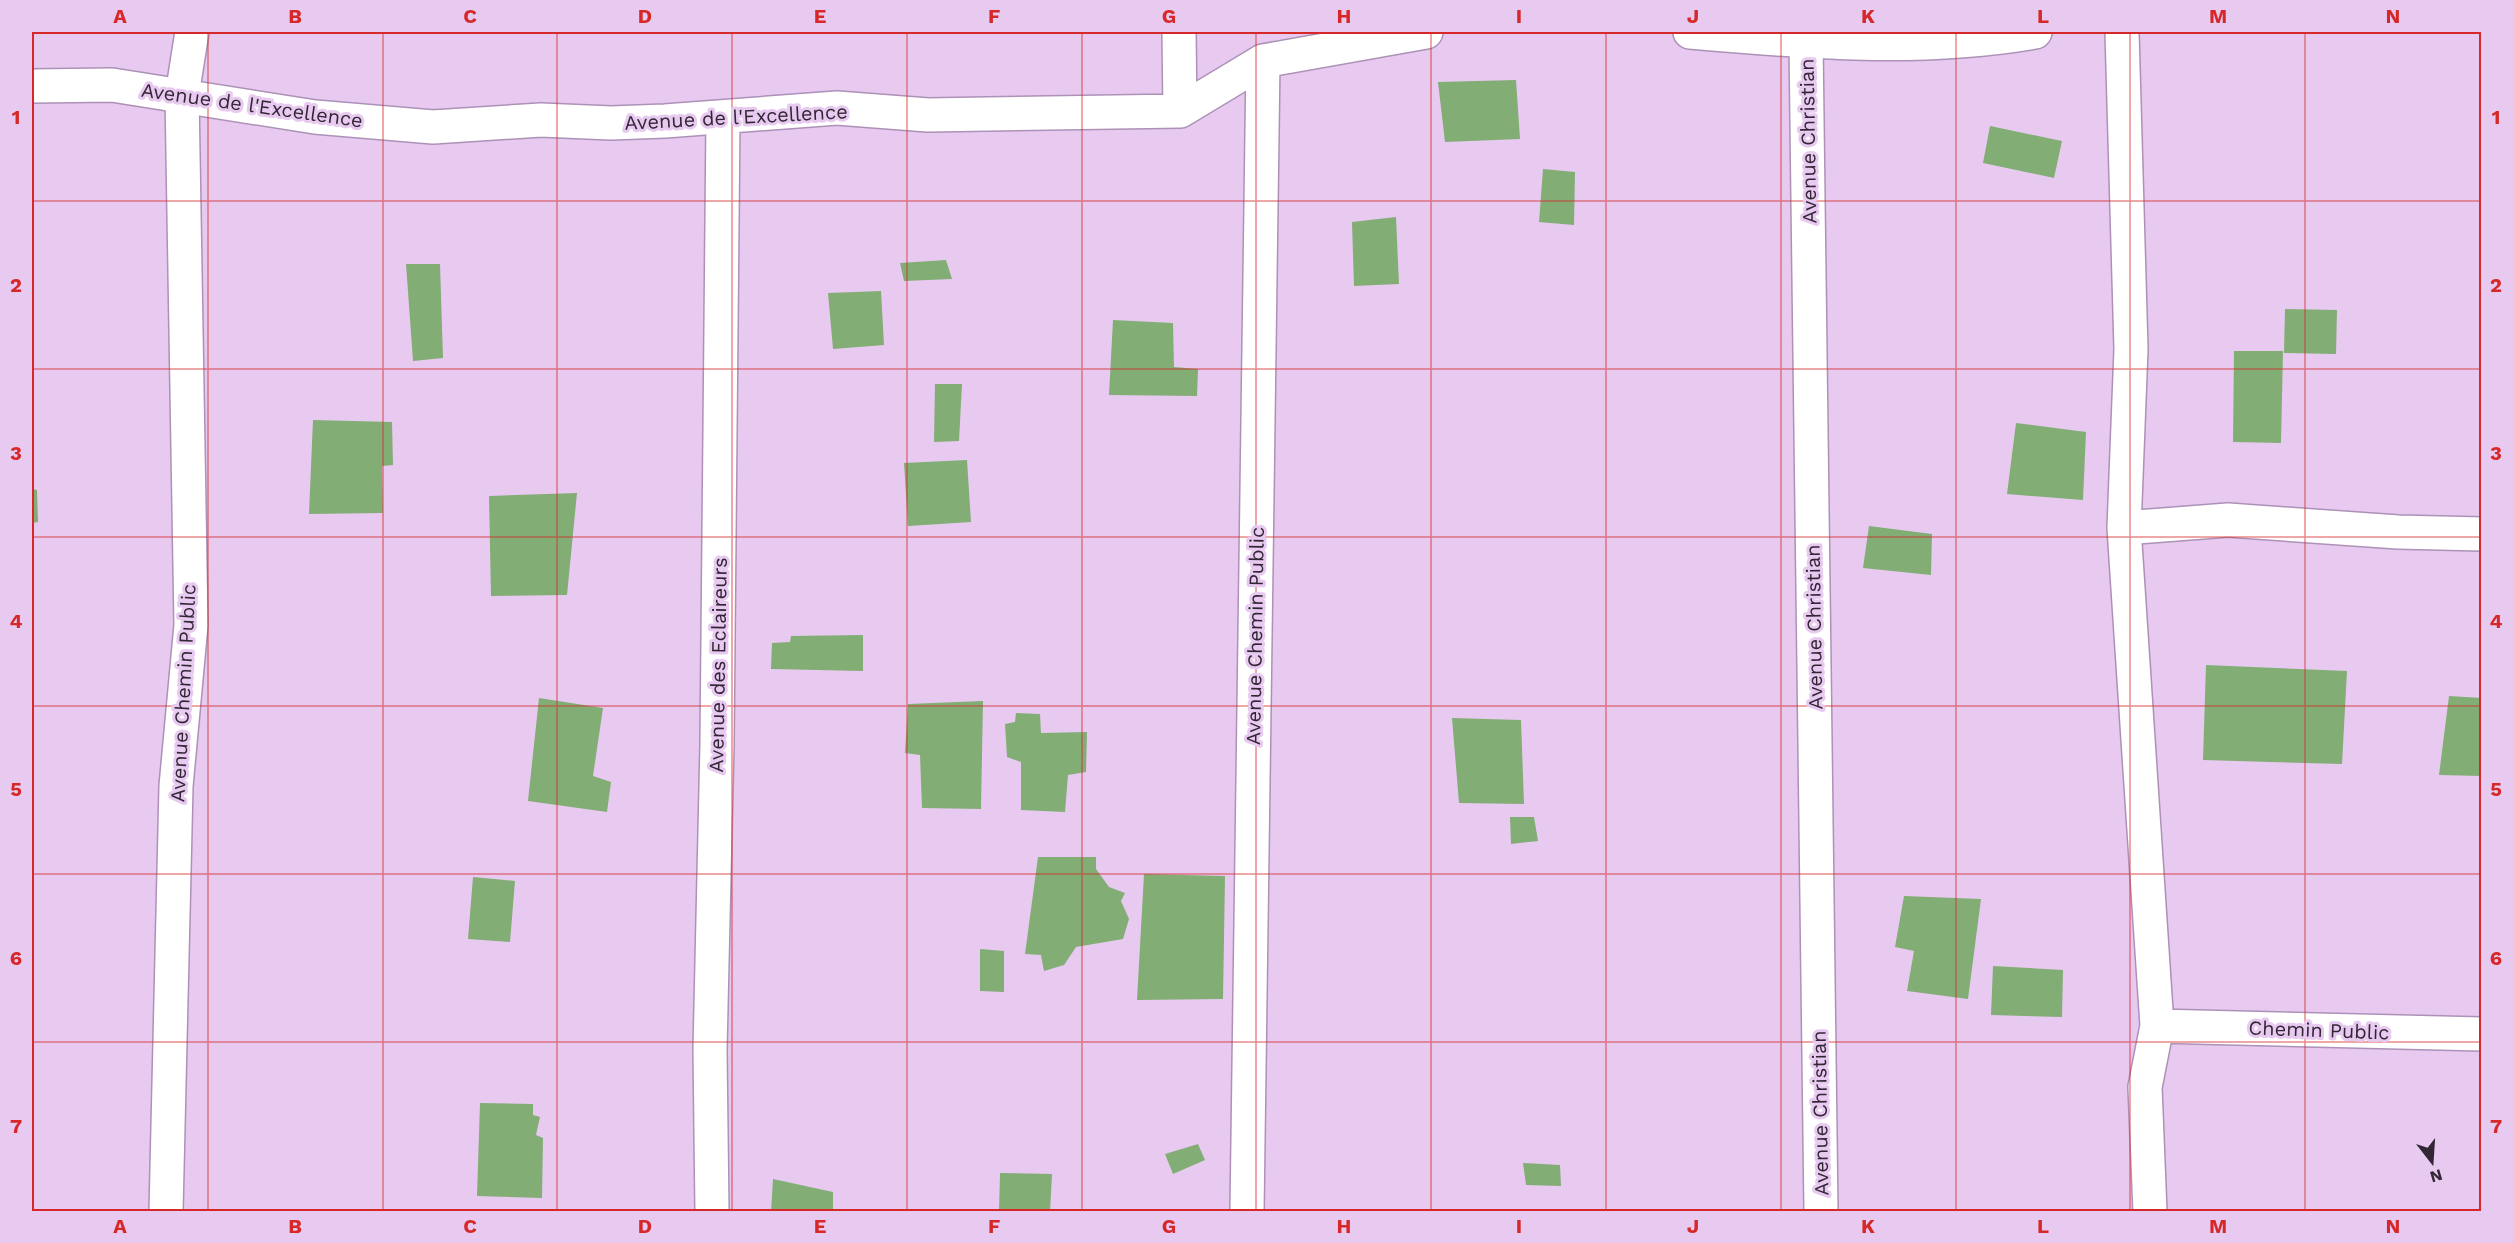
<svg xmlns="http://www.w3.org/2000/svg" width="2513" height="1243" font-family="'Work Sans',sans-serif">
<style>
.building{fill:#82ad75}
.lines{fill:none;stroke-linecap:round;stroke-linejoin:round}
.street-casing{stroke:#ad91b6;stroke-width:36}
.street{stroke:#fff;stroke-width:33}
.grid{fill:none;stroke:#d62828;stroke-width:1.5;stroke-opacity:0.55}
.labels{text-anchor:middle;stroke-width:6;stroke-linejoin:round;paint-order:stroke}
.street-label{font-size:20px;fill:#322635;stroke:#e8caf1}
.neatline{fill:none;stroke:#d62828;stroke-width:2}
.grid-label{font-size:20px;text-anchor:middle;font-weight:bold;fill:#d62828}
</style>
<rect width="100%" height="100%" fill="#e8caf1"/>
<!-- building -->
<path class="building" d="M1516 80 1520 139 1445 142 1438 82Z
M1990 126 2062 141 2054 178 1983 163Z
M1543 169 1575 172 1574 225 1539 222Z
M1396 217 1399 284 1354 286 1352 222Z
M946 260 952 279 904 281 900 263Z
M406 264H440L443 358 413 361Z
M881 291 884 345 833 349 828 293Z
M2285 309 2337 310 2336 354 2284 353Z
M1113 320 1173 323 1174 367 1198 369 1197 396 1109 395Z
M2234 351H2283L2281 443 2233 442Z
M935 384H962L959 441 934 442Z
M313 420 392 422 393 465 382 466 383 513 309 514Z
M2016 423 2086 432 2083 500 2007 494Z
M967 460 971 522 908 526 904 463Z
M32 489 37 490 38 522 32 523Z
M577 493 567 595 491 596 489 496Z
M1869 526 1932 534 1931 575 1863 568Z
M863 635V671L771 669 772 643 790 642 791 636Z
M2206 665 2347 671 2342 764 2203 760Z
M2449 696 2482 698V776L2439 775Z
M539 698 603 708 593 776 611 782 607 812 528 801Z
M983 701 981 809 922 808 920 755 905 753 908 704Z
M1016 713 1040 714 1041 733 1087 732 1086 772 1068 775 1065 812 1021 810V762L1007 757 1005 724 1015 722Z
M1452 718 1521 720 1524 804 1459 803Z
M1510 817H1534L1538 841 1511 844Z
M1038 857H1096V869L1109 887 1125 893 1121 901 1129 919 1123 939 1076 947 1064 965 1044 971 1041 955 1025 954Z
M1144 874 1225 876 1223 999 1137 1000Z
M473 877 515 881 510 942 468 939Z
M1904 896 1981 899 1968 999 1907 991 1914 951 1895 947Z
M980 949 1004 951V992L980 991Z
M1993 966 2063 970 2062 1017 1991 1015Z
M480 1103 533 1104V1115L540 1117 536 1135 543 1138 542 1198 477 1196Z
M1198 1144 1205 1160 1173 1174 1165 1154Z
M1523 1163 1560 1165 1561 1186 1526 1185Z
M1000 1173 1052 1174 1050 1212H999Z
M773 1179 833 1192V1212H771Z"/>
<g class="lines">
<defs>
<path id="street" d="M1179 32 1180 111
M1690 32C1805 42 1920 52 2035 32
M2122 32 2131 349 2124 528 2157 1026 2145 1087 2150 1212
M1806 42 1821 1212
M32 86 112 85 315 117 433 127 541 120 611 123 665 121 837 108 928 115 1180 111 1263 61 1426 32
M2124 528 2228 520 2398 532 2482 534
M2157 1026 2482 1034
M166 1212 176 786 191 625 182 95 192 32
M712 1212 710 1050 717 744 723 118
M1247 1212 1263 61"/>
</defs>
<!-- street casing -->
<use href="#street" class="street-casing"/>
<!-- street -->
<use href="#street" class="street"/>
</g>
<!-- grid -->
<path class="grid" d="M208 32V1212M383 32V1212M557 32V1212M732 32V1212M907 32V1212M1082 32V1212M1256 32V1212M1431 32V1212M1606 32V1212M1781 32V1212M1956 32V1212M2130 32V1212M2305 32V1212M32 201H2482M32 369H2482M32 537H2482M32 706H2482M32 874H2482M32 1042H2482"/>
<g class="labels">
<!-- street labels -->
<g class="street-label">
<text transform="translate(252 105) rotate(8)" y="7">Avenue de l'Excellence</text>
<text transform="translate(736 117) rotate(-3)" y="7">Avenue de l'Excellence</text>
<text transform="translate(1808 141) rotate(-91)" y="7">Avenue Christian</text>
<text transform="translate(1814 627) rotate(-91)" y="7">Avenue Christian</text>
<text transform="translate(1255 636) rotate(-89)" y="7">Avenue Chemin Public</text>
<text transform="translate(718 665) rotate(-89)" y="7">Avenue des Eclaireurs</text>
<text transform="translate(183 693) rotate(-87)" y="7">Avenue Chemin Public</text>
<text transform="translate(2319 1030) rotate(2)" y="7">Chemin Public</text>
<text transform="translate(1820 1113) rotate(-91)" y="7">Avenue Christian</text>
</g>
</g>
<!-- border -->
<rect width="2513" height="1243" fill="none" stroke="#e8caf1" stroke-width="66"/>
<!-- north arrow -->
<g transform="translate(2432 1162) rotate(163)" stroke="#e8caf1" stroke-width="4.5" paint-order="stroke">
<path d="M0-4.5L10 22L0 15L-10 22Z" fill="#322635"/>
<text y="-9" font-size="16" font-weight="bold" text-anchor="middle" fill="#322635">N</text>
</g>
<rect x="33" y="33" width="2447" height="1177" class="neatline"/>
<g class="grid-label">
<text x="120" y="23">A</text>
<text x="295" y="23">B</text>
<text x="470" y="23">C</text>
<text x="645" y="23">D</text>
<text x="820" y="23">E</text>
<text x="994" y="23">F</text>
<text x="1169" y="23">G</text>
<text x="1344" y="23">H</text>
<text x="1519" y="23">I</text>
<text x="1693" y="23">J</text>
<text x="1868" y="23">K</text>
<text x="2043" y="23">L</text>
<text x="2218" y="23">M</text>
<text x="2393" y="23">N</text>
<text x="16" y="124">1</text>
<text x="2496" y="124">1</text>
<text x="16" y="292">2</text>
<text x="2496" y="292">2</text>
<text x="16" y="460">3</text>
<text x="2496" y="460">3</text>
<text x="16" y="628">4</text>
<text x="2496" y="628">4</text>
<text x="16" y="796">5</text>
<text x="2496" y="796">5</text>
<text x="16" y="965">6</text>
<text x="2496" y="965">6</text>
<text x="16" y="1133">7</text>
<text x="2496" y="1133">7</text>
<text x="120" y="1233">A</text>
<text x="295" y="1233">B</text>
<text x="470" y="1233">C</text>
<text x="645" y="1233">D</text>
<text x="820" y="1233">E</text>
<text x="994" y="1233">F</text>
<text x="1169" y="1233">G</text>
<text x="1344" y="1233">H</text>
<text x="1519" y="1233">I</text>
<text x="1693" y="1233">J</text>
<text x="1868" y="1233">K</text>
<text x="2043" y="1233">L</text>
<text x="2218" y="1233">M</text>
<text x="2393" y="1233">N</text>
</g>
</svg>
